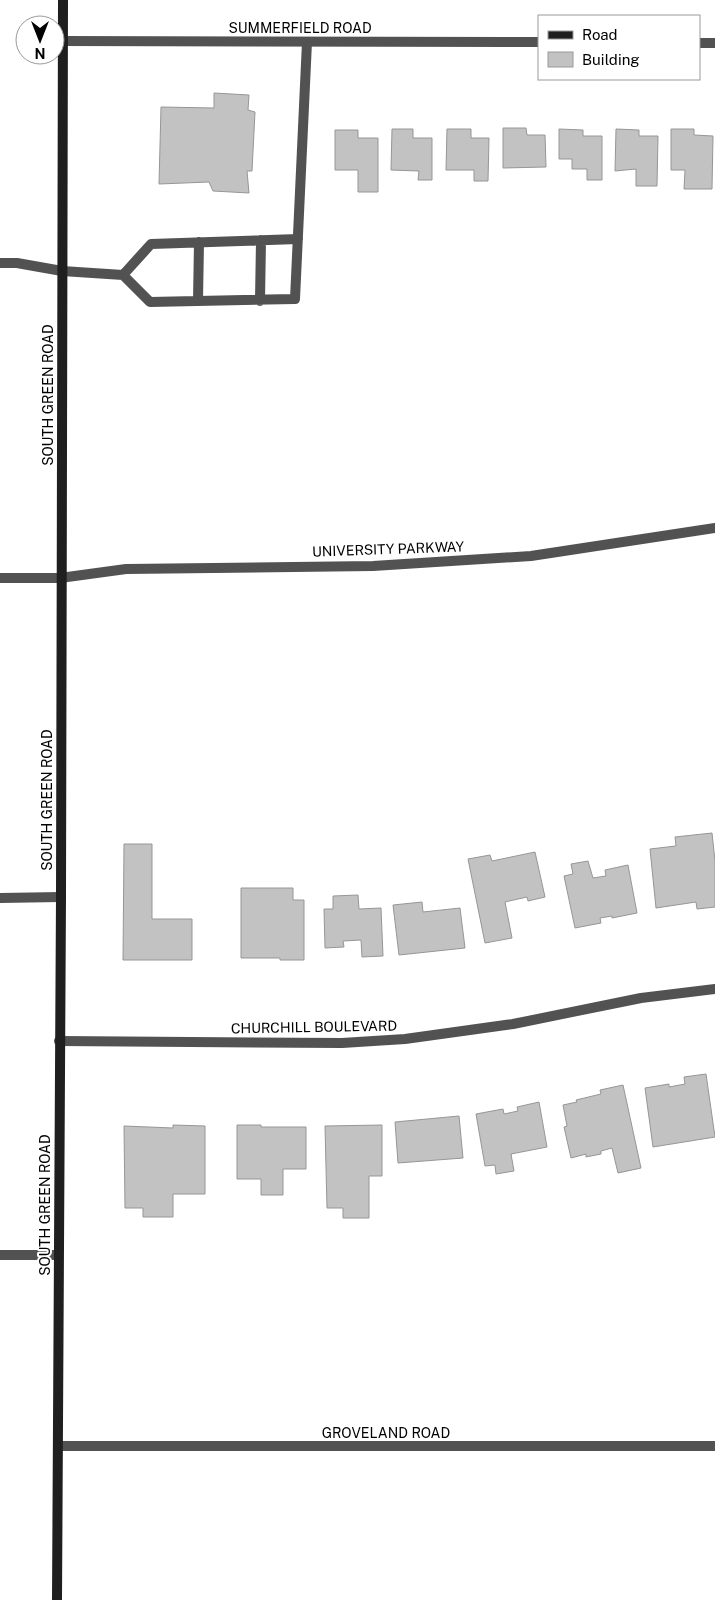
<svg xmlns="http://www.w3.org/2000/svg" width="715" height="1600" font-family="'Public Sans',sans-serif">
<style>
.building{fill:#c2c2c2;stroke:#969696}
.lines{fill:none;stroke-linecap:round;stroke-linejoin:round}
.service{stroke:#525252;stroke-width:10}
.minor{stroke:#525252;stroke-width:10}
.secondary{stroke:#1f1f1f;stroke-width:10}
.labels{text-anchor:middle;stroke-width:4;stroke-linejoin:round;paint-order:stroke}
.street-label{font-size:14px;fill:#000;stroke:#fff}
</style>
<rect width="100%" height="100%" fill="#fff"/>
<!-- building -->
<path class="building" d="M214 93 249 95 248 110 255 112 252 171H247L249 193 213 191 209 182 159 184 161 107 214 108Z
M503 128H526L527 135H545L546 167 503 168Z
M392 129H413V138H432V180H418L419 171 391 170Z
M447 129H471V138H489L488 181H474V170H446Z
M559 129 583 130V136H602V180H587V169H572V159H559Z
M616 129 639 130V136H658L657 186H636V169L615 171Z
M671 129H694V135L713 136 712 189H684L685 170H671Z
M335 130H358V138H378V192H358V170H335Z
M712 833 715 861V907L697 909 696 902 656 908 650 849 676 846 675 837Z
M124 844H152V919H192V960H123Z
M535 852 545 897 528 901 527 897 505 902 512 938 485 943 468 859 490 855 492 861Z
M588 861 593 878 606 876 605 870 628 865 637 913 612 918V916L600 918 601 923 575 928 564 876 573 874 571 864Z
M241 888H293V900H304V960H280V958H241Z
M358 895 359 909 381 908 383 956 362 957 361 940 343 941 344 947 325 948 324 909H333V896Z
M422 902 423 912 460 908 465 948 399 955 393 905Z
M706 1074 715 1137 653 1147 645 1088 669 1084V1087L685 1084 684 1077Z
M623 1085 641 1168 618 1173 612 1148 601 1151V1154L586 1157V1154L571 1158 564 1127 567 1126 563 1105 577 1102 576 1100 601 1094 600 1090Z
M539 1102 547 1147 511 1154 514 1171 496 1174 495 1165 485 1166 476 1114 503 1109 504 1114 518 1111 517 1107Z
M459 1116 463 1158 398 1163 395 1122Z
M173 1125 205 1126V1194H173V1217H143V1208H125L124 1126 173 1128Z
M237 1125H261V1127H306V1169H283V1195H261V1179H237Z
M382 1125V1176H369V1218H343V1208H327L325 1126Z"/>
<g class="lines">
<!-- service -->
<path class="service" d="M298 239 151 244 123 275 150 302 295 299 307 42
M62 271 123 275
M198 301 199 242
M260 301 261 240"/>
<!-- minor -->
<path class="minor" d="M62 41 539 42
M699 43H715
M0 263H17L62 271
M0 578H60L126 569 373 566 531 556 715 528
M0 898 61 897
M59 1041 342 1043 405 1039 513 1024 641 998 715 989
M0 1255H58
M58 1446H715"/>
<!-- secondary -->
<path class="secondary" d="M57 1600 61 897 63 0"/>
</g>
<g class="labels">
<!-- street labels -->
<g class="street-label">
<text x="300" y="33">SUMMERFIELD ROAD</text>
<text transform="translate(48 395) rotate(-90)" y="5">SOUTH GREEN ROAD</text>
<text transform="translate(388 549) rotate(-2)" y="5">UNIVERSITY PARKWAY</text>
<text transform="translate(47 800) rotate(-90)" y="5">SOUTH GREEN ROAD</text>
<text transform="translate(314 1027) rotate(-1)" y="5">CHURCHILL BOULEVARD</text>
<text transform="translate(45 1205) rotate(-90)" y="5">SOUTH GREEN ROAD</text>
<text x="386" y="1438">GROVELAND ROAD</text>
</g>
</g>
<!-- legend -->
<rect x="538" y="15" width="162" height="65" fill="#ffffff" stroke="#999999"/>
<rect x="548" y="31" width="25" height="8" fill="#1f1f1f" stroke="#999999"/>
<text x="582" y="40" font-size="15" fill="#000000">Road</text>
<rect x="548" y="52" width="25" height="15" fill="#c2c2c2" stroke="#999999"/>
<text x="582" y="65" font-size="15" fill="#000000">Building</text>
<!-- north arrow -->
<g transform="translate(40 40) rotate(180)"><circle r="24" fill="#ffffff" stroke="#999999"/>
<path d="M0-4L9 19L0 12L-9 19Z" fill="#000000"/>
<text y="-8" font-size="14" font-weight="bold" text-anchor="middle" fill="#000000">N</text>
</g>
</svg>
